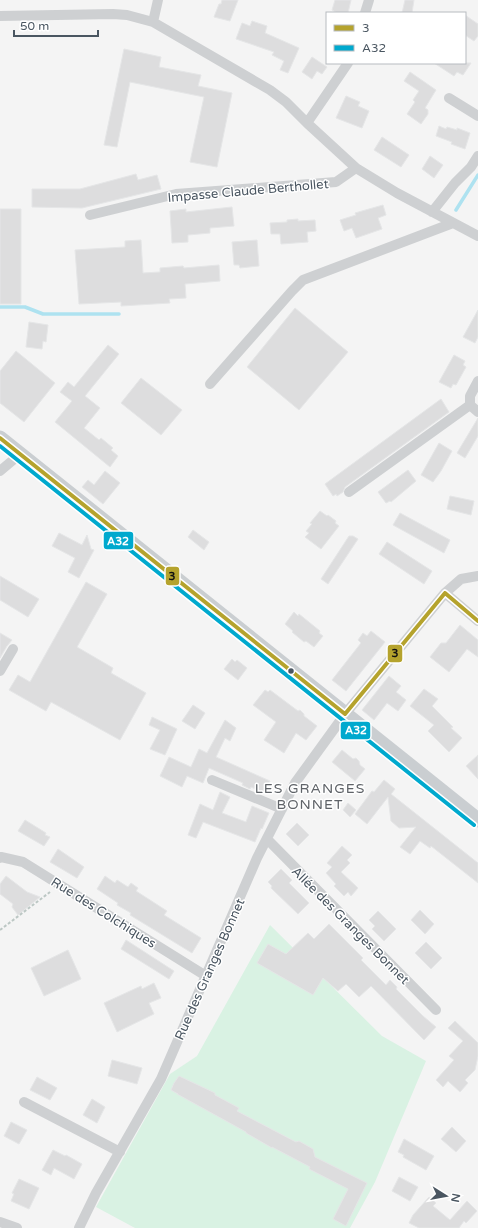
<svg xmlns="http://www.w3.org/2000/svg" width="478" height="1228" font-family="'Varela Round',sans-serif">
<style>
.green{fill:#d9f2e3}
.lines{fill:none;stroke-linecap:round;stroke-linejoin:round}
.stream{stroke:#aee2f0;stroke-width:3.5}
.building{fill:#ddddde;stroke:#e5e6e7}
.path{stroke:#bcc7c4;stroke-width:2;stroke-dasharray:3 2;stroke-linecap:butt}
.minor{stroke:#ced0d2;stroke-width:10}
.primary{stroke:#caced1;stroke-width:15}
.bus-1-casing{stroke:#fff;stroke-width:7}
.bus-2-casing{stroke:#fff;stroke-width:7}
.bus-1{stroke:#b5a32d;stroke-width:4}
.bus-2{stroke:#00a9ce;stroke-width:4}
.bus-dot{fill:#4a5661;stroke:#fff;stroke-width:1.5}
.labels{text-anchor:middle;stroke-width:3;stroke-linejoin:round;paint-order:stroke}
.street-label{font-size:13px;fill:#4a5661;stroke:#fff}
.neighbourhood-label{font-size:14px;letter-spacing:1px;fill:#5f6368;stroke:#fff}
.line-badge{stroke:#fff;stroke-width:1.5}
.badge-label{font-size:11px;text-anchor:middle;font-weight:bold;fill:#fff}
.pale-badge-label{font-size:11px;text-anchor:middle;font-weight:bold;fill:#111}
</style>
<rect width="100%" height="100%" fill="#f4f4f4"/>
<!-- green -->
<path class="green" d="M270 925 382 1036 426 1061 375 1182 350 1228H135L96 1207 170 1074 197 1056Z"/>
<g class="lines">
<!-- stream -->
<path class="stream" d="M456 210 478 175
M0 307H25L43 314H119"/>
</g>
<!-- building -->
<path class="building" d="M222 0H238L230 21 214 17 219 4H221Z
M335 0H351L348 13H337L332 10Z
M405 0H414L412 13H402Z
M465 15 478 24V36L474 41 465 35Z
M252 21 267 26 265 33 299 48 288 73 280 70 284 61 272 55 274 52 236 39 242 23 250 26Z
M124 49 161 57 159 67 201 75 198 86 232 93 217 167 190 162 204 97 130 82 117 147 104 145Z
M312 57 327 67 322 74 317 71 312 79 302 72Z
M434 63H471L463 75 457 72 454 76Z
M410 72 436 90 425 108 428 110V114L421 124 407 114 415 102 413 100 419 91 404 81Z
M346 96 360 102 358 106 369 111 362 128 336 118Z
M439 126 446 129 447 127 457 130V128L470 133 465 149 451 144 452 142 436 136Z
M382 137 409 155 401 167 374 150Z
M430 156 443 165 434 178 422 169Z
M136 174 138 180 157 175 161 189 82 208 32 207V189H80Z
M383 205 386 215 378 218 382 229 356 238 352 228 344 231 340 220 356 215 355 213Z
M232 207 234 226 210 228V233L188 235V242L172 243 170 211 186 209V212Z
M0 209H21V304H0Z
M298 219V221L315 220 316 231 307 232 308 242 281 244 280 234H271L270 223 287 222V220Z
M141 240 143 273 160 272V268L183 266 184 268 219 265 220 281 185 284 186 298 169 299 170 303 121 306V302L79 304 75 250 125 247V241Z
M257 240 259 266 240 268 239 265H234L232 242Z
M295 308 348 352 299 410 247 367Z
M478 310V337L475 343 463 337Z
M29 322 48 325 46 342 43 341 42 349 26 347Z
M108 345 119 354 85 396 100 408 84 428 99 440 101 438 113 448 111 450 118 456 110 467 55 422 72 401 60 392 68 382 74 387Z
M16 351 55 383 24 422 0 403V371Z
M454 355 465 361 463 365 466 367 456 385 453 384 451 388 439 382Z
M141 378 182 410 161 435 121 403Z
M441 399 449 412 345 487 343 492 337 496 336 494 333 496 325 484Z
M478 418V436L465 458 457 453Z
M439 443 452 451 441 471 433 482 421 475Z
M408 470 416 481 391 502 390 501 386 503 378 492Z
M105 471 120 483 103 504 82 487 88 480 94 485Z
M450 496 474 501 471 515 447 509Z
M320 511 327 516 328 515 336 521 335 523 339 526 321 549 305 537 309 533 306 531 312 524 310 523Z
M400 513 450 540 444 553 393 525Z
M193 530 209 542 204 550 188 537Z
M59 533 82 545 87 535 91 549 94 550 79 578 68 572 75 558 52 546Z
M349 536H353L358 539 328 584 321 579Z
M387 542 432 571 424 584 379 554Z
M0 576 39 599 28 617 0 600Z
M86 582 107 594 77 647 113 668 111 673 146 693 120 740 51 702 46 711 9 690 18 675 30 682Z
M294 612 298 616 299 614 320 631 319 633 323 636 314 647 306 641 304 642 292 632 293 631 285 624Z
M460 625 478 640V657L467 649 449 672 430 657 441 643H446Z
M371 631 385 642 346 691 332 680 361 643 358 640 363 633 367 636Z
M0 633 12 640 7 646 0 658Z
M232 659 235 662 237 660 247 668 238 680 224 669Z
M389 676 401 686 396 692 406 700 398 711 387 703 374 720 362 710Z
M424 689 438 699 432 706 453 727 451 728 462 738 449 752 428 731 434 725 410 706Z
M265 690 268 692 270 690 298 711 300 710 304 714V716L317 726 306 740 296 733 284 753 264 740 276 722 253 705Z
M193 705 205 713 195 729 182 721Z
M152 717 177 729 165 755 150 749 160 730 149 725Z
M225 720 236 728 230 741 225 738 216 757 270 781 264 793 251 787 250 789 242 785 243 783 209 768 203 783 187 776 182 787 160 776 169 757 191 767 199 749 207 753Z
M342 750 353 759 356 758 359 761 360 765 365 769 355 781 332 762Z
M478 755V779L466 766Z
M384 780 395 789 391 794 478 863V883L431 846 430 848 420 841 410 854 400 847 416 827 399 828 391 821 388 797 367 824 355 814 372 791 374 792Z
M220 792 230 797 222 813 246 822 252 806 269 813 262 829 261 828 255 842 203 822 196 838 188 835 200 804 213 810Z
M348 803 356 810 350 817 343 810Z
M25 820 46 833 45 835 50 837 44 846 18 831Z
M297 823 309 835 298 846 286 834Z
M342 846 352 855 347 860 350 863 341 872 358 888 351 896 348 892 344 896 334 886 336 884 326 873 332 867 327 863Z
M58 849 84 867 77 878 50 862Z
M281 869 292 880 289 883 309 903 298 914 271 888 272 886 268 882Z
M6 876 27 892 40 897 18 915 12 907 13 904 0 894V884Z
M105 876 115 883 117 880 128 887 131 883 138 888 136 891 167 911 164 915 201 938 192 953 130 915 131 913 117 905 118 903 97 889Z
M420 910 434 924 425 934 411 920Z
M378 911 396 929 384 941 372 929 375 926 369 920Z
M329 924 363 958 361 960 386 985 390 980 397 987 396 989 423 1016 436 1027 424 1040 371 986 359 997 346 984 338 991 323 978 313 995 257 963 268 944 286 954 308 933 314 939Z
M126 940 174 971 169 979 121 949Z
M426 942 442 958 431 969 415 953Z
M68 950 81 979 44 996 31 968Z
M154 983 161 998 149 1003 154 1014 117 1032 104 1003 141 986 142 989Z
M455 1021 478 1043V1056L475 1070 465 1080 468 1083 460 1092 448 1081 443 1087 436 1080 454 1060 449 1056 463 1041 448 1028Z
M112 1060 142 1068 137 1084 108 1076Z
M179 1076 215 1093V1095L239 1108 237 1111 296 1142 299 1141 313 1149 315 1157 367 1183 346 1226 333 1219 348 1189 309 1169 310 1167 272 1147V1148L246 1133V1132L177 1094H178L171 1090 174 1083Z
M37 1077 57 1088 50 1100 30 1090Z
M92 1099 105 1107 97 1123 83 1115Z
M11 1122 27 1130 19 1144 4 1136Z
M452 1127 466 1141 456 1152 441 1139Z
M404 1139 434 1156 426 1170 403 1157 404 1155 398 1152Z
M53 1150 65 1156 66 1155 82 1164 74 1179 54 1168 51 1175 42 1170Z
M399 1177 418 1187 410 1201 392 1191Z
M19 1179 39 1188 29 1209 11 1201 14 1194 12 1193Z
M429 1197 436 1203 433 1206 450 1220 467 1201 477 1211 466 1223 464 1221 459 1228H419L409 1223 413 1215Z"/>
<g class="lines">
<!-- path -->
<path class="path" d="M0 930 50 892"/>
<!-- minor -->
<path class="minor" d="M365 13 369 0
M0 16 113 14 127 15 153 22 270 90 286 102 307 123 356 168 397 193 478 236
M153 22 158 0
M449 98 478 116
M307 123 348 63
M432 212 455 183 471 167 478 156
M90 215 176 194 336 182 356 168
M478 381 470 396V405L478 412
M210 384 292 291 303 280 453 223
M0 471 19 455
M349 492 470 405
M445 593 478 621
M0 671 13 649
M212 780 282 809
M267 839 436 1010
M0 858 1 857 23 862 206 976
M24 1102 120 1152
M0 1222 17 1228
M79 1228 96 1193 161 1079 257 858 295 783 345 714 445 593 461 579 478 576"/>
<!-- primary -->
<path class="primary" d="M0 438 478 820"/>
<defs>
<path id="bus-1" d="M0 438 345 714
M445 593 478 621
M345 714 445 593"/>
<path id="bus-2" d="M0 446 474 825"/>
</defs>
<!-- bus-1 casing -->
<use href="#bus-1" class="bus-1-casing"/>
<!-- bus-2 casing -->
<use href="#bus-2" class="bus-2-casing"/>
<!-- bus-1 -->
<use href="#bus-1" class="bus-1"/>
<!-- bus-2 -->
<use href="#bus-2" class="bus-2"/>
</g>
<!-- markers -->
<circle class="bus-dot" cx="291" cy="671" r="3.5"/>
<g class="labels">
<!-- street labels -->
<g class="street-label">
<text transform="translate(248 190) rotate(-5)" y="5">Impasse Claude Berthollet</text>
<text transform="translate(104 912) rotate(32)" y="5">Rue des Colchiques</text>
<text transform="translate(351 925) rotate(45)" y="5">Allée des Granges Bonnet</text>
<text transform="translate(209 969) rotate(-66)" y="5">Rue des Granges Bonnet</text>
</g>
<!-- neighbourhood labels -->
<g class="neighbourhood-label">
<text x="310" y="793">LES GRANGES<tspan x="310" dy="16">BONNET</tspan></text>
</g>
</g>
<g class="line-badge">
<rect x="103" y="531" width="31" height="19" rx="4" fill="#00a9ce"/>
<rect x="165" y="566" width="15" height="20" rx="4" fill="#b5a32d"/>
<rect x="387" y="644" width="16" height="19" rx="4" fill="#b5a32d"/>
<rect x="340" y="721" width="31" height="19" rx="4" fill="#00a9ce"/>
</g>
<g class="badge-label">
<text x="118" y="545">A32</text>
<text x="356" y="734">A32</text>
</g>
<g class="pale-badge-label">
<text x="172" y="580">3</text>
<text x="395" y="657">3</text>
</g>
<!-- legend -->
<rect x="326" y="12" width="140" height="52" fill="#ffffff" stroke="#b7bbc0"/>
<rect x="334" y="25" width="20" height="6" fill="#b5a32d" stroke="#b7bbc0"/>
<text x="362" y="32" font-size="12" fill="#4a5661">3</text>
<rect x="334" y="45" width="20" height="6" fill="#00a9ce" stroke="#b7bbc0"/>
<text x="362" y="52" font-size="12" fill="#4a5661">A32</text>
<!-- north arrow -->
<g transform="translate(446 1196) rotate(101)" stroke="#ffffff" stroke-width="3" paint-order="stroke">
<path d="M0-3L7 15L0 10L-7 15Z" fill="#4a5661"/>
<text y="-6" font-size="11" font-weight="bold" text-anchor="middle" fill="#4a5661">N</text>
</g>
<!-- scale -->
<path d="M14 30v6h84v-6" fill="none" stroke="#4a5661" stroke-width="2"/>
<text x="20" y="30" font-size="12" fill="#4a5661" stroke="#ffffff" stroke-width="3" paint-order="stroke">50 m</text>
</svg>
